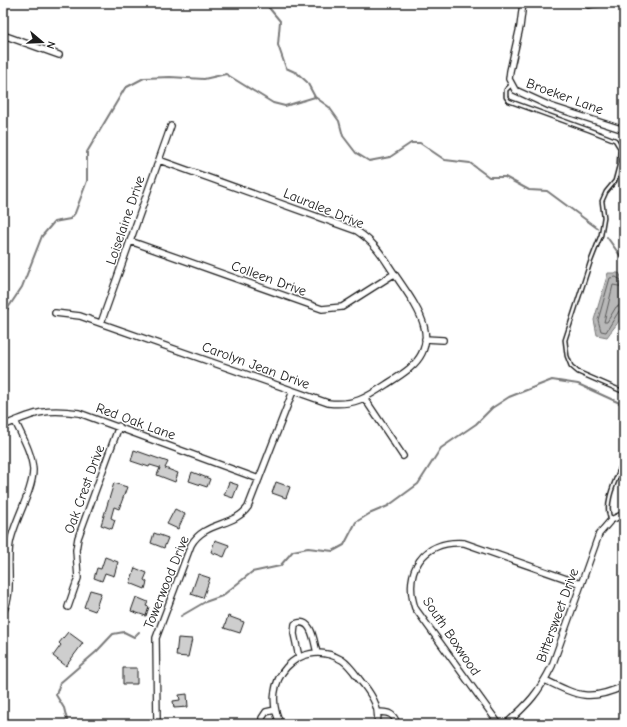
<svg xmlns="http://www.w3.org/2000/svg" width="627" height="727" font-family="'Comic Neue',sans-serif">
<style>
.water{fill:#b8b8b8;stroke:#7a7a7a}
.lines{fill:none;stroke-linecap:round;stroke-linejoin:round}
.shore{stroke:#5a5a5a;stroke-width:1}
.stream{stroke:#7a7a7a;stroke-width:2}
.building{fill:#cecece;stroke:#1c1c1c}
.service-casing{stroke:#1c1c1c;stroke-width:5.5}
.minor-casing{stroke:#1c1c1c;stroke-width:8}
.service{stroke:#fff;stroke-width:2.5}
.minor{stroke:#fff;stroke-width:5.5}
.labels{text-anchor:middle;stroke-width:3;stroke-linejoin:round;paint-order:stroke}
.street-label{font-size:14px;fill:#1c1c1c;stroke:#fff}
</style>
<rect width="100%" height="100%" fill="#fff"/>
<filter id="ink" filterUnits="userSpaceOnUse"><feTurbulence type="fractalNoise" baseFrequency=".025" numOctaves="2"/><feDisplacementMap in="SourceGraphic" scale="8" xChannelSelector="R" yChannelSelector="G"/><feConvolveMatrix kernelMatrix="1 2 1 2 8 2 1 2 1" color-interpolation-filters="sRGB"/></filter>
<g filter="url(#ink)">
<!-- water -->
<path class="water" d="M608 273H619C627 284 627 307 620 319 617 325 611 331 607 337L597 335 594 320Z"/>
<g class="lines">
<!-- shore -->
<path class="shore" d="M624 282 616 277 610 278 598 320 601 331 606 332 619 311 624 310
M624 287 613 285 604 322H607L616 307 624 304"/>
<!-- stream -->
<path class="stream" d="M265 3 280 21 278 45 286 68 297 73 307 82 315 97 329 107 339 121 343 136 356 153 369 161 390 157 411 143H420L445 160 470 163 489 177H505L529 190 547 191 597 228
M607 237 624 261
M3 313 6 311 22 287 42 236 54 222 70 219 75 213 87 181V152L125 88 144 78 170 77 204 79 226 74 273 103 285 106 315 97
M181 616 205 602 222 596 252 572 280 566 293 551 308 548 333 551 344 545 356 522 369 514 388 506 418 484 441 448 476 424 492 408 509 397 552 380 578 384 624 405
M68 724 64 708 56 695 60 683 96 652 113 634 124 632 134 637 139 632"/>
</g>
<!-- building -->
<path class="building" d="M134 450 168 462 165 468 178 473 175 482 157 475 160 468 150 465 149 467 131 461Z
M192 472 210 479 207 487 189 481Z
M229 482 238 485 233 498 224 495Z
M276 482 290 487 286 498 272 493Z
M114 483 127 487 119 509 114 507 111 518 115 520 112 529 101 525Z
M175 509 185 514 178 529 167 524Z
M154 533 168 538 164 548 151 543Z
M215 540 229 545 224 557 211 552Z
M105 557 118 562 114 576 105 573 102 581 94 578 97 568 101 569Z
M135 568 147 573 144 580 147 582 145 589 130 583Z
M198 574 210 578 203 598 191 594Z
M90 590 101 593 95 611 84 607Z
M136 597 148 602 146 606 149 607 146 616 131 611Z
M228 616 244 622 240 633 224 628Z
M68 632 83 643 66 666 53 656 61 645 59 643Z
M178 638 192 639 188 657 176 656Z
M123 668H137V684H123Z
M187 694 188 707 174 708 173 701 180 700 179 695Z"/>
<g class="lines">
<defs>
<path id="service" d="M579 3 588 6 608 3
M607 3 624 7
M511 85 506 90V97L509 101 589 130 615 140 620 148 619 166 615 181 606 192 602 201 604 217 601 235 590 263 565 340 567 356 571 366 578 372 624 392
M611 520C602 503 618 476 624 459"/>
<path id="minor" d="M523 3 520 27 510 71 509 79 515 90 550 106 624 130
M3 35 59 55
M130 241 322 309 342 307 394 274
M55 313 80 316 328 403C354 406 366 398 387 384 395 379 403 374 410 368 443 340 416 306 398 279 383 258 379 246 357 231L159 160
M101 323 171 126
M425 339 443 340
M365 399 403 456
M3 426C34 413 44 408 79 413L259 479
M68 607 78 578 76 550 78 538 119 426
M3 612C14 593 6 565 10 543 14 521 33 491 33 470 32 453 22 436 15 421
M299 657 294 634 295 624C312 616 314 642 317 653
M545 680C578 696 589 702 624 686
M378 712C387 713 392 712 396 721L394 724
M157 724 156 638 191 545C205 521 234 527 248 507L293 391
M262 724V718L266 712 275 710
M281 724C258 683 298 635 342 660 351 666 357 677 364 685 373 697 380 708 377 724
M499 724 415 608C403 571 423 540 464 543L581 584
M506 724C529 703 538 694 552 666L599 534 611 520 624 514"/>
</defs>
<!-- service casing -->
<use href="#service" class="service-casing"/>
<!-- minor casing -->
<use href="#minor" class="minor-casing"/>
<!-- service -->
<use href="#service" class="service"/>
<!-- minor -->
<use href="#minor" class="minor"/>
</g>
</g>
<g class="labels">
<!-- street labels -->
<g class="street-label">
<text transform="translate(565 96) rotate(20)" y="5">Broeker Lane</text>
<text transform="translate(324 208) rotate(22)" y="5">Lauralee Drive</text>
<text transform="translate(125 220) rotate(-71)" y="5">Loiselaine Drive</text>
<text transform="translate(269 278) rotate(20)" y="5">Colleen Drive</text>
<text transform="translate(256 365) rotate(20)" y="5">Carolyn Jean Drive</text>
<text transform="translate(136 421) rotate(20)" y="5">Red Oak Lane</text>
<text transform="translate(84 489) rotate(-70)" y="5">Oak Crest Drive</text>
<text transform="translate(166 582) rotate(-68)" y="5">Towerwood Drive</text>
<text transform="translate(557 615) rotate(-70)" y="5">Bittersweet Drive</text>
<text transform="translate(452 636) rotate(56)" y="5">South Boxwood</text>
</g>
</g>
<!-- margin -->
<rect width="627" height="727" fill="none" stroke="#fff" stroke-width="16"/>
<rect x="8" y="8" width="611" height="711" fill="none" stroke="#1c1c1c" stroke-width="1.5" filter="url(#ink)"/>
<!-- north arrow -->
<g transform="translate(42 42) rotate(109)" stroke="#ffffff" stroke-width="3" paint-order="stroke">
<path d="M0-3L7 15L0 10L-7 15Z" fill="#1c1c1c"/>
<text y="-6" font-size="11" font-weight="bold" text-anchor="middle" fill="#1c1c1c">N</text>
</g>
</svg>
